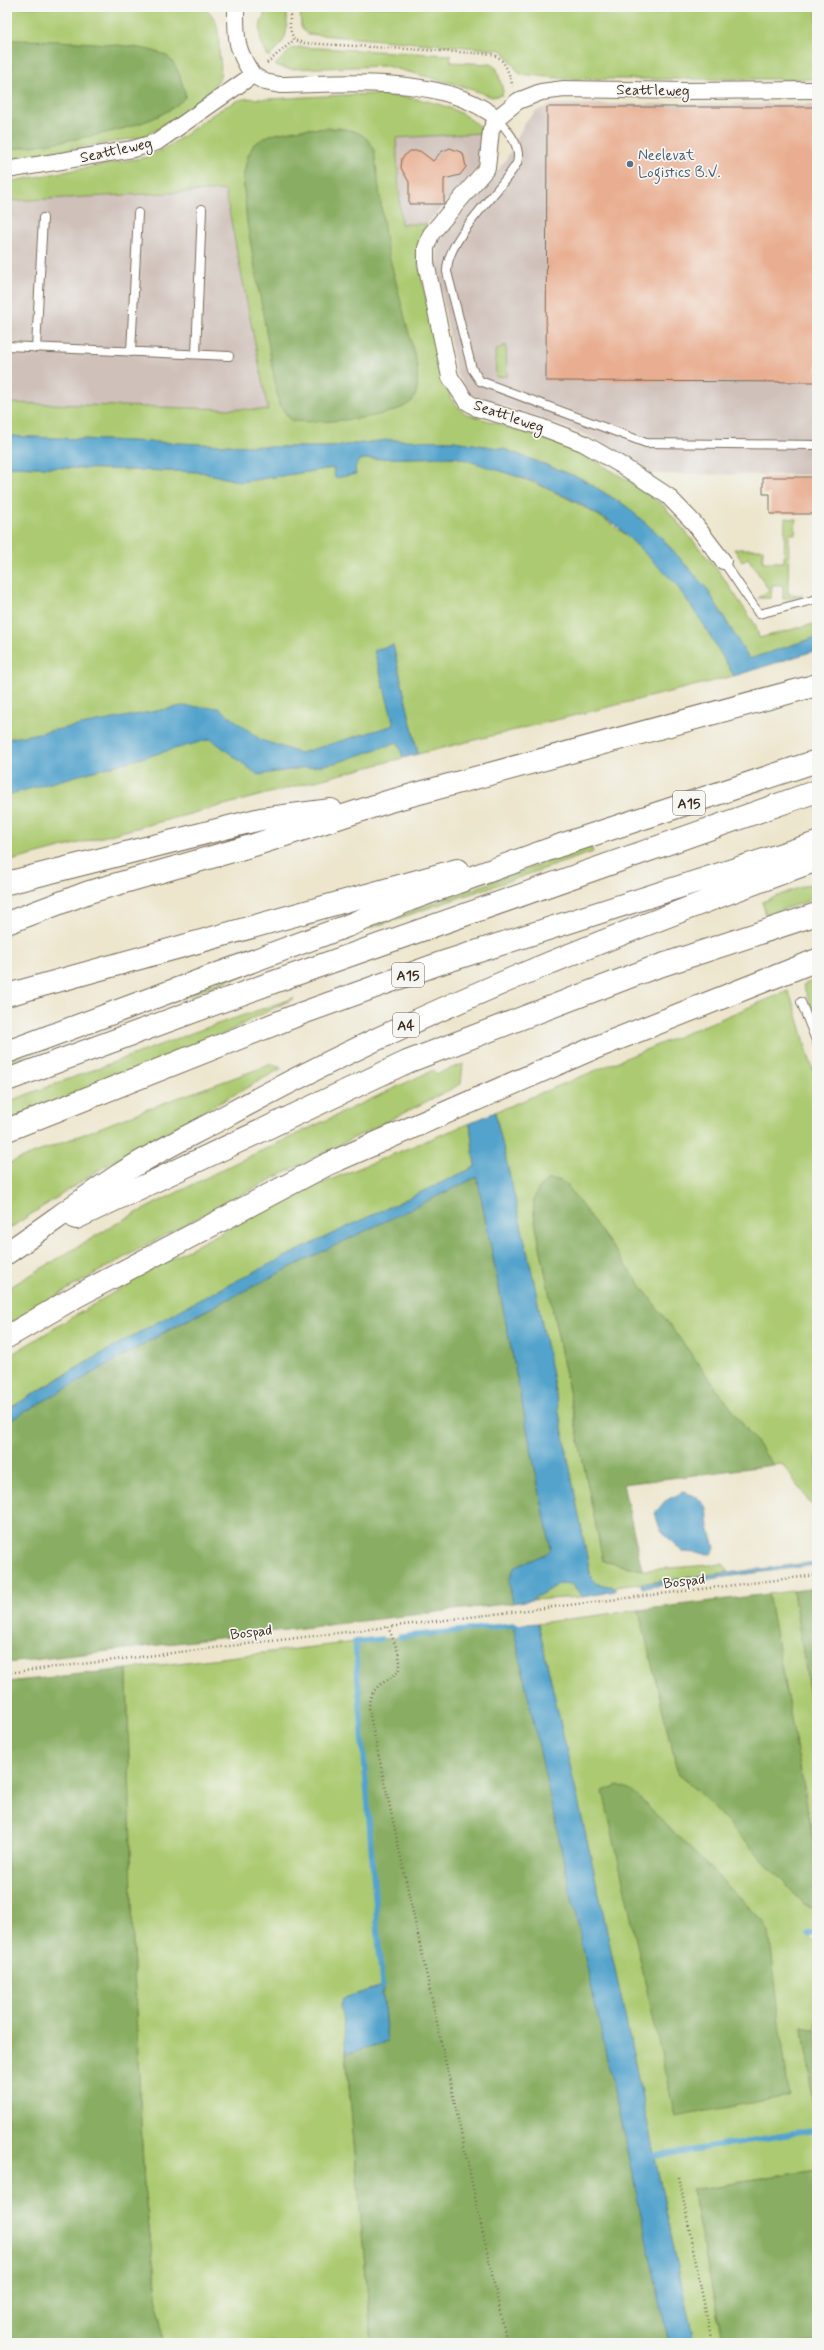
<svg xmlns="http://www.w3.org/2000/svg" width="824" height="2350" font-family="Mynerve,sans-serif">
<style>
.industrial{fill:#cfc1ba}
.green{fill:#acca71;stroke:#747a48}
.forest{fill:#89ae63;stroke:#626c40}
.water{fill:#52a3cc;stroke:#466675}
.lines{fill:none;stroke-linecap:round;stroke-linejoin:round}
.stream{stroke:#52a3cc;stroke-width:5.5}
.building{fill:#e9ae91}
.lane-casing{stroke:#796c5b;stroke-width:10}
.street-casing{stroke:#796c5b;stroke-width:18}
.highway-casing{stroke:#796c5b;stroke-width:24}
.path{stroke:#796c5b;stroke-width:2.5;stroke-dasharray:1 3;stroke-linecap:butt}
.lane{stroke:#fff;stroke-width:8}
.street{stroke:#fff;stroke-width:16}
.highway{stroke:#fff;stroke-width:22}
.service-dot{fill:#5c6f8a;stroke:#f6f6f2;stroke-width:1.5}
.labels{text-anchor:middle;stroke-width:3.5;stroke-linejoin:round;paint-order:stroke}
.shield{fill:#f6f6f2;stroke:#73675e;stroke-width:1}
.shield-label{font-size:14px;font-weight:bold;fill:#3b2a1e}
.street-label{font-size:15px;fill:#3b2a1e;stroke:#f6f6f2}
.service-label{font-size:15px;fill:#4e5e75;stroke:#f6f6f2;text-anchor:start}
</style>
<rect width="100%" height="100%" fill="#f6f6f2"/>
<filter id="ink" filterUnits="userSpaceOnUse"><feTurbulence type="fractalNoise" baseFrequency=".025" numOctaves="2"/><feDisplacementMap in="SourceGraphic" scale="8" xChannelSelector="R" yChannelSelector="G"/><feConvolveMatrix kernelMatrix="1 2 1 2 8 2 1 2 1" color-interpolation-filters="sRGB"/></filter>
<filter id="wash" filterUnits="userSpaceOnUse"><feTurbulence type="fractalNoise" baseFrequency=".012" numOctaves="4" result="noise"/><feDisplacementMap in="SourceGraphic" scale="16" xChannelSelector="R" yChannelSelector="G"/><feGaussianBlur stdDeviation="0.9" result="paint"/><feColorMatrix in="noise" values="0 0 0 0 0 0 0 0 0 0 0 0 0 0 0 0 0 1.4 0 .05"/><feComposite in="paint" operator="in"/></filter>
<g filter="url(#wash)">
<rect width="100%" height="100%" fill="#ede6cd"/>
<!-- industrial -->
<path class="industrial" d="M553 104H817V475L650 474 615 450 587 435 508 407 479 401 469 393 456 373 436 261 438 242 506 160 525 122 536 111Z
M481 133 483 162 427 224H401L396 138Z
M225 190 268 410 7 403V201Z"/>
<!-- green -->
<path class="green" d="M7 7H205C218 20 219 30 219 48 219 58 223 69 219 79 212 97 160 130 142 137L7 160V150L126 128 92 43 7 40Z
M269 7H287C287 34 289 38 269 57 257 42 257 22 269 7Z
M304 7H817V79H567L520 74 502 50 307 34 301 27 300 10Z
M300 47 450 55 451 62 491 64 497 69 503 91 502 95 492 97 462 86 386 66 288 69 275 65 291 49Z
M374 94C413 98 450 100 480 127L481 133 396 138 401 224H427L421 234 417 255 441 370 451 399 466 414 526 432 580 452 634 484 664 506 721 574 756 626 759 638 817 623V637L749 659 707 589 659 535 626 506 580 478 504 449 454 441 388 440 330 447H275L7 436V403L268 410 225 190 7 201V182L147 157C180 144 204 115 237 101 248 96 259 100 270 99 305 97 339 95 374 94Z
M506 345 507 376 496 377 495 351Z
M456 457C541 481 618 513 675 583 698 611 716 645 734 676L418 754 393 645 374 650 403 758 7 862V466L202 472 241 482 333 468 335 477 356 474 355 467 360 460 364 459Z
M785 518 796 519 795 534H789L788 594 802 595V597L783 599V585H772L771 598H758L769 590 748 558 742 561 734 549H763V562H784Z
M591 846 593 852 350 935 7 1063V1059L85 1029Z
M817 881V898L766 915 762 902Z
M817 979V1022L803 985Z
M788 991C801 1020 805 1051 817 1080V1512L782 1464 773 1465 760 1450 566 1184 535 1221 603 1561 642 1570 723 1564 729 1572 615 1587 597 1584 591 1578 533 1277 495 1112Z
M294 998 201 1045 7 1121V1102L197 1031Z
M272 1064 282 1068 99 1170 7 1230V1164L158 1105Z
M463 1064 461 1084C308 1162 153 1235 7 1326V1289L119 1222 231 1165 433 1070 436 1074Z
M470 1123 475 1167C351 1224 228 1284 108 1350 74 1368 41 1390 7 1410V1357L157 1266 293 1195Z
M560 1583 572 1584 583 1597 531 1600Z
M793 1591 817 1738V1860L768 1594Z
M639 1610 678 1774 696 1788 815 1908 817 1907V1932L808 1935 817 1944V2029L803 2026 817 2138V2170L692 2190 723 2343H694L601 1903 538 1623Z
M355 1642 387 2042 346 2053 372 2343H163L144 2187 133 1947 127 1669Z"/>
<!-- forest -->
<path class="forest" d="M7 40C35 40 151 42 168 57 179 67 182 83 186 96 158 132 53 142 7 150Z
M338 128C355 131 365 132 374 149L386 243 417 365C417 376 420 392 412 401 395 419 317 424 292 421L279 405 247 223 243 178 247 158 254 144 270 135 301 129Z
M477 1177 551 1549 546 1554 514 1568 509 1581 513 1603 7 1663V1422C159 1332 316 1251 477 1177Z
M547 1180H559L566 1184 773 1465 623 1484 642 1570 603 1561 535 1221C532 1202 532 1193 547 1180Z
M817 1588V1738L793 1591Z
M768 1594 817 1860V1907L815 1909 804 1904 696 1789 678 1774 639 1610Z
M513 1625 669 2343H372L346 2053 387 2042 355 1642Z
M127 1669 133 1947 144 2187 163 2343H7V1682Z
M618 1785 631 1790 762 1920 769 1932 789 2096 675 2117 603 1791Z
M803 2026 817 2029V2138Z
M817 2170V2343H723L692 2190Z"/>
<!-- water -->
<path class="water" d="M7 436 275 447H330L388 440 454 441 504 449 580 478 626 506 659 535 707 589 749 659 817 637V650L734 676 702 622 675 583 617 526 577 502 535 482 456 457 364 459 360 460 355 467 356 474 335 478 333 468 241 482 201 472 7 466Z
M393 645 418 754 403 758 398 742 336 763 258 775 211 739 7 795V739L182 706 219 708 261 740 300 753 394 725 374 650Z
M495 1112 533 1277 591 1578 597 1584 615 1587V1591L583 1597 572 1584 560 1583 531 1600 513 1603 509 1581 514 1568 546 1554 551 1549 477 1177 309 1258 177 1325 7 1422V1410C40 1390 73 1370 106 1351 225 1282 351 1225 475 1167L470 1123Z
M683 1492 697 1497 707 1508 709 1527 715 1548 711 1554 682 1552 660 1529 655 1513 665 1501Z
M815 1562V1565L642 1588 641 1584Z
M538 1623 601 1903 694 2343H669L527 1692 513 1625Z
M382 1986 387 2042 346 2053 341 2007 344 1998Z"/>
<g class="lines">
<!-- stream -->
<path class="stream" d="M400 1637 513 1625
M382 1639 355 1642 382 1986
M808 1935 817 1933
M655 2156 817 2130"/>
</g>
<g id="blocks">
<!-- building -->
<path class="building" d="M547 107H817V382L546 381Z
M450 148 463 153 466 167 460 175 444 179V204H409V182L401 168 402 158 410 151H420L433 161 441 152Z
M763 477H817V514H770V494H763Z"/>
</g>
</g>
<g filter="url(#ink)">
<use href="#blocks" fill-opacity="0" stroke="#796c5b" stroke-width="1"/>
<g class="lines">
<defs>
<path id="lane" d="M497 118C508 131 522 146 517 163 499 194 446 238 447 272L472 369 480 381 646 443 817 445
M7 346 229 356
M36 348 43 218
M131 352 138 213
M196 354 202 209
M723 561 759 614 817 599
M801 1002 817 1043"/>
<path id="street" d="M236 7C236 37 235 49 253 75
M7 170 133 149 157 142 253 75 265 82 280 85C348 84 442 74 497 118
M723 561 694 523 668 496 621 465 583 443 538 426 477 408 466 401 450 377 426 263V248L431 234 487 168 491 130 497 118 518 101 541 92 564 89 684 91 817 90"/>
<path id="highway" d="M7 883 261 819 331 810
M7 923 89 892 254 845 390 801 817 685
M7 995 457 870
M7 1052 347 926 409 900 561 845 817 761
M7 1080 271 983 817 791
M7 1130 300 1014 438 964 817 843
M76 1218 407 1062 650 969 817 914
M7 1253C45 1227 81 1200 119 1175 153 1153 191 1135 226 1116 415 1012 615 934 817 860
M7 1337 77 1296 326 1165 587 1051 817 960"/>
</defs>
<!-- lane casing -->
<use href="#lane" class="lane-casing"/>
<!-- street casing -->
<use href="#street" class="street-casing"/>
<!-- highway casing -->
<use href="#highway" class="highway-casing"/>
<!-- path -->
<path class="path" d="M290 7V29L294 40 304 43 491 54C506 58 508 73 513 86
M267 63 294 40
M388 1627C392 1637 399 1651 400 1662 402 1684 363 1677 370 1716L507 2343
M7 1673 817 1575
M679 2178 712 2343"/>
<!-- lane -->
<use href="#lane" class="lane"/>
<!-- street -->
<use href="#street" class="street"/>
<!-- highway -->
<use href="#highway" class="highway"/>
</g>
</g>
<!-- markers -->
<circle class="service-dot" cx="630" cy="164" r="4"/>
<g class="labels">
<!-- shield labels -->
<g class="shield">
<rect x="673" y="791" width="32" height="24" rx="3"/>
<rect x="392" y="963" width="32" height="24" rx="3"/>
<rect x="393" y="1013" width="26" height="24" rx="3"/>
</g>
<g class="shield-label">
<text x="689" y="808">A15</text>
<text x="408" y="980">A15</text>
<text x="406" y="1030">A4</text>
</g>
<!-- street labels -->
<g class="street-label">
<text transform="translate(653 90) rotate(1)" y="5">Seattleweg</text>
<text transform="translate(116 150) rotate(-12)" y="5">Seattleweg</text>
<text transform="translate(509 416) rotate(19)" y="5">Seattleweg</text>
<text transform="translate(684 1581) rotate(-7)" y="5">Bospad</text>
<text transform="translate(251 1632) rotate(-7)" y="5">Bospad</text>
</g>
<!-- service labels -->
<g class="service-label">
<text x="638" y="160">Neelevat<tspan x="638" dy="17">Logistics B.V.</tspan></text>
</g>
</g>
<!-- margin -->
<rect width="824" height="2350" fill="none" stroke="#f6f6f2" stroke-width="24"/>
</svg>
